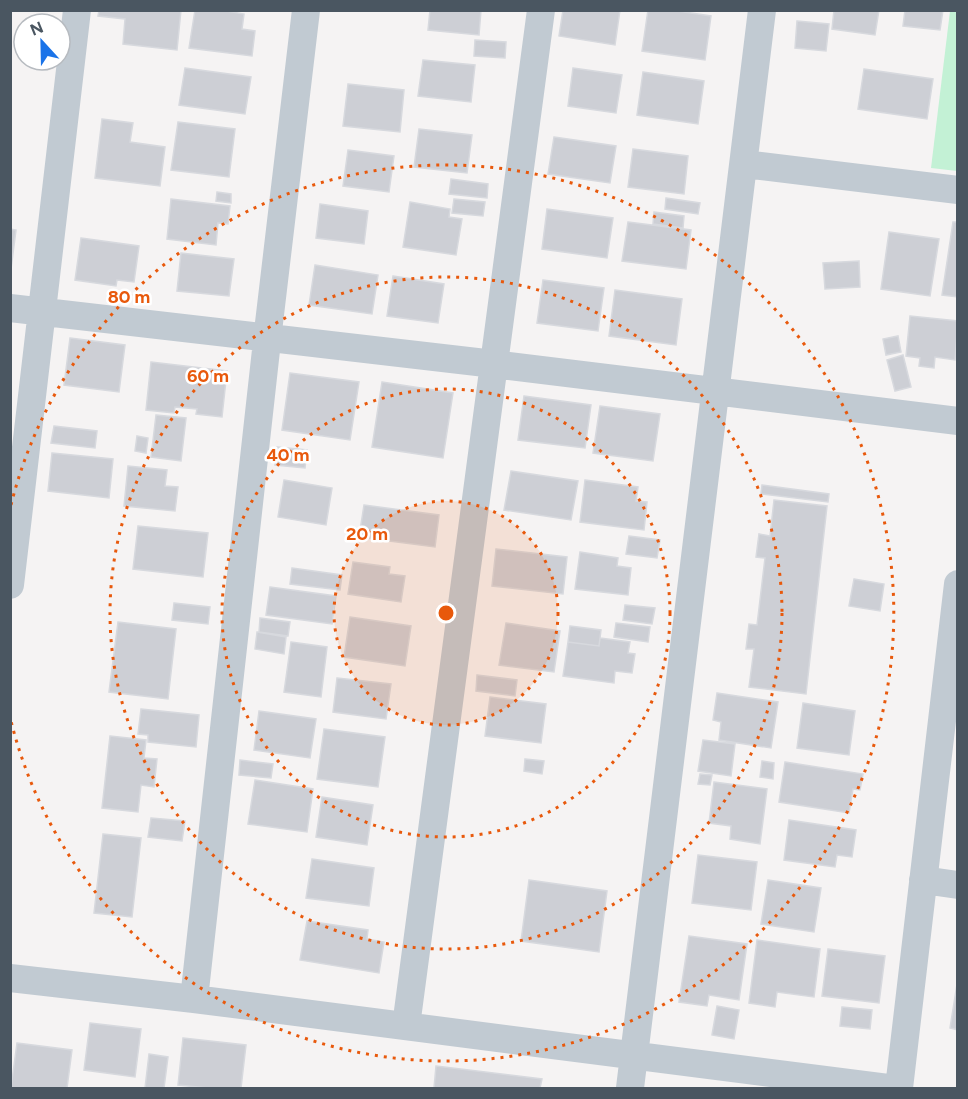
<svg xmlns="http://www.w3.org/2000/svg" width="968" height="1099" font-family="Figtree,sans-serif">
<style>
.green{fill:#c3f1d5}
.building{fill:#cdcfd5;stroke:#d7d9de;stroke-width:1.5}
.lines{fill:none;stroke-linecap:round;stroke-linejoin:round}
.street{stroke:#c1cad2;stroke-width:28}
.ring{fill:none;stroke:#e8590c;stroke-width:3;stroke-dasharray:3 6}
.centre{fill:#e8590c;stroke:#fff;stroke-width:3}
.ring-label{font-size:18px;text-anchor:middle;font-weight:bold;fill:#e8590c;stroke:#fff;stroke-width:5;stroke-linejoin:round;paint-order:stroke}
</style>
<rect width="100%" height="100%" fill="#f5f3f3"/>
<!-- green -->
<path class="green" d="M950 11H958L957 171 931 168Z"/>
<!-- building -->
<path class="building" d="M99 10H181L177 50 123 44 125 19 98 16Z
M195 10H221L244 14 242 29 255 31 252 56 189 48Z
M430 10H481L479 35 428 30Z
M563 10H620L615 45 559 36Z
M648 10H671L711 16 705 60 642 51Z
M834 10H879L875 35 832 29Z
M905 10H943L940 30 903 26Z
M797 21 829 24 826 51 795 48Z
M475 40 506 42 505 58 474 56Z
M423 60 475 65 471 102 418 96Z
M185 68 251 77 245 114 179 105Z
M573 68 622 75 616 113 568 106Z
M864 69 933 79 927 119 858 109Z
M643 72 704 81 698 124 637 115Z
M348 84 404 90 400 132 343 126Z
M102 119 133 123 130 142 165 147 160 186 95 178Z
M178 122 235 129 229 177 171 170Z
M419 129 472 135 467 173 414 167Z
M554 137 616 146 610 183 548 174Z
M633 149 688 156 684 194 628 187Z
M348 150 394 156 389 192 343 186Z
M451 179 488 184 487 198 449 194Z
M217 192 231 194V203L216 201Z
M666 198 700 203 698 214 665 209Z
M171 199 230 206 228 224 218 223 216 245 167 239Z
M454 199 485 202 483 216 452 213Z
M410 202 450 209 449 217 462 219 456 255 403 247Z
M320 204 368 211 364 244 316 238Z
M547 209 613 218 607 258 542 249Z
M654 212 684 216 683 228 653 224Z
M628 222 691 230 686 269 622 261Z
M953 222H958V297L942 295Z
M10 229 16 230 11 269H10Z
M889 232 939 239 930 296 881 289Z
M81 238 139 246 134 282 117 280 116 286 75 280Z
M181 253 234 259 229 296 177 291Z
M859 261 860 287 825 289 823 263Z
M315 265 378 275 372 314 309 305Z
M393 276 444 284 438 323 387 316Z
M543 280 604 288 598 331 537 323Z
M615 290 682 299 676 345 609 336Z
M910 316 958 321 955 360 935 357 934 368 919 366 920 358 906 356Z
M898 336 901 352 886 355 883 339Z
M70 338 125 345 119 392 64 385Z
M903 355 911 387 895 391 887 360Z
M151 362 227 371 222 417 196 414 197 409 175 407 174 413 146 410Z
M290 373 359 382 350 440 282 430Z
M382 382 453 393 443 458 372 447Z
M524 396 591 405 585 448 518 440Z
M600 406 660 414 653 461 593 453Z
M156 415 186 418 181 461 151 457Z
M54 426 97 431 95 448 51 443Z
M137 436 148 438 146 453 135 451Z
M277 447 307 450 305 468 275 465Z
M52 453 113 459 109 498 48 491Z
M128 466 167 470 165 486 178 487 175 511 124 506Z
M511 471 578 481 571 520 504 510Z
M284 480 332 488 326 525 278 517Z
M585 480 638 487 636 501 647 502 644 530 580 522Z
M762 485 829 494 828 502 761 494Z
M774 500 827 506 806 694 749 687 754 649H746L749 624 757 625 765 558 756 557 759 534 770 536Z
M364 505 439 515 435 547 359 537Z
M138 526 208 533 203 577 133 569Z
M629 536 660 540 657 558 626 554Z
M496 549 567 557 563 594 492 586Z
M580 552 618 558 617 566 631 568 628 595 575 589Z
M353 562 390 567 389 574 405 576 401 602 348 594Z
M292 568 342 575 340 590 290 584Z
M854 579 884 584 880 611 849 606Z
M270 587 336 596 332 624 266 615Z
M174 603 210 607 208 624 172 620Z
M625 605 655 608 652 624 623 620Z
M350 617 411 626 405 666 344 657Z
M260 618 290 622 288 636 259 632Z
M118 622 176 629 168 699 109 692Z
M506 623 560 631 554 672 499 665Z
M616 623 650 627 648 642 614 637Z
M570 626 601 630 599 646 568 642Z
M257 632 286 637 284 654 255 649Z
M600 638 630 642 628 653 635 654 632 673 615 671 614 683 563 676 568 642 599 646Z
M291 642 327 647 321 697 284 692Z
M477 675 517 680 515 696 476 691Z
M337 678 391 684 386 719 333 712Z
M717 693 778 702 771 748 719 740 721 722 713 720Z
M490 697 546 704 541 743 485 736Z
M803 703 855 711 849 755 797 748Z
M141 709 199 715 196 747 148 742V735L138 734Z
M259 711 316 719 310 758 254 750Z
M324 729 385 737 378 787 317 779Z
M110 736 146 740 144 758 157 759 154 787 141 785 138 812 102 808Z
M703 740 735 744 731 776 698 771Z
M525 759 544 761 542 774 524 771Z
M240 760 273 764 271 778 239 775Z
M762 761 774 763 773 779 760 777Z
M785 762 863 774 860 790 853 789 849 813 779 802Z
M700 774 712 775 710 785 698 784Z
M255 780 313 789 307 832 248 824Z
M714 782 767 789 760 844 730 839 731 826 709 823Z
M322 797 373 805 367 845 316 837Z
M151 818 185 821 182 841 148 837Z
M789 820 856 830 852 857 837 855 835 867 784 860Z
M103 834 141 838 132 917 94 913Z
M698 855 757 862 751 910 692 903Z
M312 859 374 868 369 906 306 898Z
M529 880 607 891 599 952 521 941Z
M768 880 821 888 814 932 761 924Z
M307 921 368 930 367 939 384 942 379 973 300 960Z
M689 936 747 944 739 1000 709 995 707 1006 679 1002Z
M757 940 820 949 814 997 777 992 775 1007 749 1003Z
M828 949 885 956 879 1003 822 996Z
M958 978V1030L950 1028Z
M717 1006 739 1010 734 1039 712 1035Z
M842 1007 872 1010 870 1029 840 1026Z
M90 1023 141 1029 135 1077 84 1070Z
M183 1038 246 1045 241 1088H208L178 1085Z
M17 1043 72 1050 67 1088H11Z
M149 1054 168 1057 164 1088H145Z
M436 1066 542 1079 540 1088H434Z"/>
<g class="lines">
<!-- street -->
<path class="street" d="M744 164 958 190
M10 308 477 362 958 421
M10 585 77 10
M923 880 958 885
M10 978 194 999 888 1088
M194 999 269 323 306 10
M406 1026 541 10
M630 1088 762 10
M899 1088 958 584"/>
</g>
<!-- distance rings -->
<circle cx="446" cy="613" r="112" fill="#e8590c" fill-opacity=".12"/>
<g class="ring">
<circle cx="446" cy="613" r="112"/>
<circle cx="446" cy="613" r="224"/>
<circle cx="446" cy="613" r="336"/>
<path d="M11 505A448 448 0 1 1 11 721"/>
</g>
<circle cx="446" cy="613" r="9" class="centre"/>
<g class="ring-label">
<text x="129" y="303">80 m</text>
<text x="208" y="382">60 m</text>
<text x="288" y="461">40 m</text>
<text x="367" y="540">20 m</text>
</g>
<!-- border -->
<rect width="968" height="1099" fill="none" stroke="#4a5661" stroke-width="24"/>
<!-- north arrow -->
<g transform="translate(42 42) rotate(338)"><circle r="28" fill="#ffffff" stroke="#b7bbc0" stroke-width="1.5"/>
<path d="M0-4.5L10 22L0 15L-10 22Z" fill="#1a73e8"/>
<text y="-9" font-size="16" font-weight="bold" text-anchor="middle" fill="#4a5661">N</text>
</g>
</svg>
